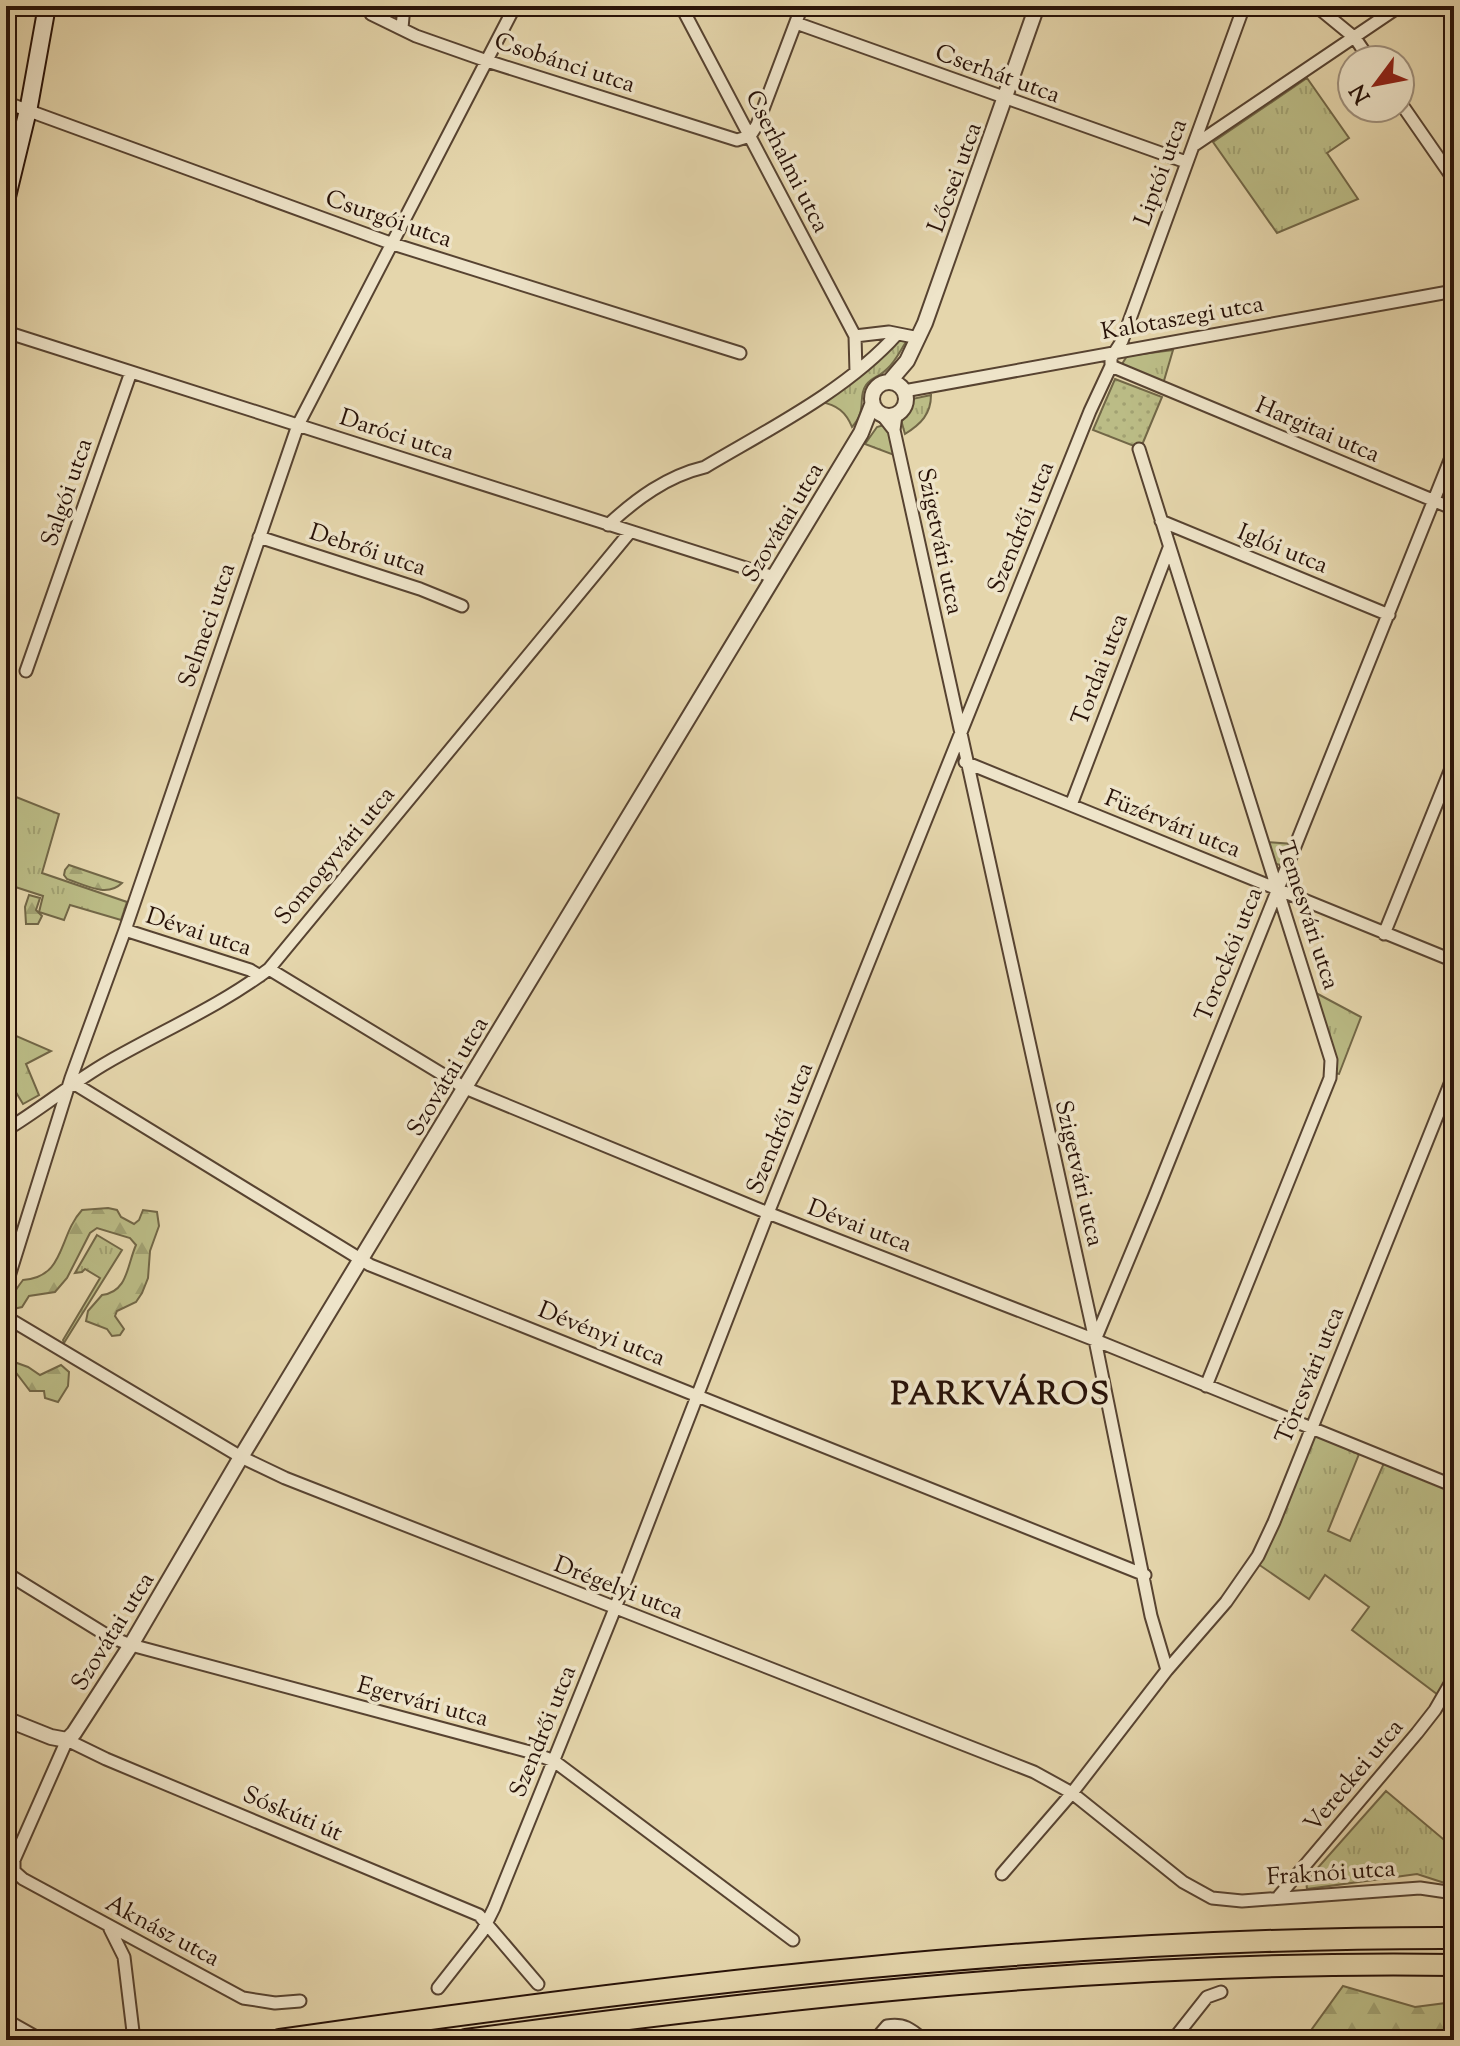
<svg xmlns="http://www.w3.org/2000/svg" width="1460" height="2046" font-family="'Sorts Mill Goudy',serif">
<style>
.grass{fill:url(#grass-tufts);stroke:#726747;stroke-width:2}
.forest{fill:url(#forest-firs);stroke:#726747;stroke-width:2}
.park{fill:url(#park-dots);stroke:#726747;stroke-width:2}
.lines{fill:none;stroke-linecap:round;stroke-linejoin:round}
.minor-casing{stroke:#574331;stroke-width:15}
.tertiary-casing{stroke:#574331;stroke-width:18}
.secondary-casing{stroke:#281208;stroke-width:20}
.motorway-casing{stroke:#281208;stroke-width:24}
.minor{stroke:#eee4c9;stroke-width:11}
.tertiary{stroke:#eee4c9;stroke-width:14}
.secondary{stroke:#eee4c9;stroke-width:16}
.motorway{stroke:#e5d6ac;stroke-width:20}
.labels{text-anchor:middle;stroke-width:7;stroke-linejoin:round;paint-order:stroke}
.street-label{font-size:24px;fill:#281208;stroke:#eee4c9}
.district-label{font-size:32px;font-weight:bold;letter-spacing:2px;fill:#281208;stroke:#eee4c9}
</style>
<defs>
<pattern id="grass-tufts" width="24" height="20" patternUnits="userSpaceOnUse" patternTransform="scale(2)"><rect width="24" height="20" fill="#bbbc86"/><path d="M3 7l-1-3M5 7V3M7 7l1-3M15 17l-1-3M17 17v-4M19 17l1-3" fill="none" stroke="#a1a172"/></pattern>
<pattern id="forest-firs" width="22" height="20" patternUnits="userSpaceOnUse" patternTransform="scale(2)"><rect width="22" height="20" fill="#bbbc86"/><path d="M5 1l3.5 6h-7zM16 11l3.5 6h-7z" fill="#a1a172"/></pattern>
<pattern id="park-dots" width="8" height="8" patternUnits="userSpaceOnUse" patternTransform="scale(2)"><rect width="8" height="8" fill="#bbbc86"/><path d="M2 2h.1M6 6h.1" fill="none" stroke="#a1a172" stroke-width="1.8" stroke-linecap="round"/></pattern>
</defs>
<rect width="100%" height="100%" fill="#e5d6ac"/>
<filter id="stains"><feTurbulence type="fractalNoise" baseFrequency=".0025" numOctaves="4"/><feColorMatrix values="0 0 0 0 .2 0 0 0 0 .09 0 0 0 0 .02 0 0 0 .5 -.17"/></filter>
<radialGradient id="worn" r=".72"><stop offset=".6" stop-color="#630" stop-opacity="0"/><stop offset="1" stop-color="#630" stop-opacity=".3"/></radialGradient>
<!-- grass -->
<path class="grass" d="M1307 78 1349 138 1327 153 1358 199 1277 233 1213 142Z
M904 339 906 342C900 351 895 362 887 369 881 376 872 377 866 385 857 398 868 409 852 427 846 412 837 405 821 402L878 361 897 341Z
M1173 350 1163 384 1122 364 1127 356Z
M931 395C931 414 921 424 905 434L901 420 910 411 912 399Z
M884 425 888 427 894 455 865 444 877 427Z
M6 793 59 814 42 873 127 902 121 920 70 905 64 920 39 912 43 896 6 884Z
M1266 842 1293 844 1280 865 1273 863Z
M1316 993 1361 1017 1339 1074 1333 1073 1332 1047Z
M97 1235 122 1250 64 1343 63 1340 100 1278 85 1269 82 1272 75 1273Z
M1312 1434 1359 1454 1328 1531 1350 1541 1384 1463 1454 1491V1707L1352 1630 1369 1607 1325 1575 1309 1599 1258 1564Z
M1386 1791 1449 1844 1454 1839V1886L1417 1874 1307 1889 1306 1881Z"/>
<!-- forest -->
<path class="forest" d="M69 865 122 883C107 898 85 885 67 879L64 875 65 870Z
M29 895 40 898 36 910 42 916 38 924H26L25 907Z
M6 1025 16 1036 51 1051 26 1064 39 1095 23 1104 11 1084 6 1087Z
M108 1208 117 1210 121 1217 134 1224 139 1220 143 1210 157 1212 159 1226 150 1251 148 1278 142 1293 136 1302 117 1311 115 1316 124 1329 120 1335 112 1336 107 1329 86 1321 88 1311 102 1295C128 1292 127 1265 136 1245L130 1238 97 1228 90 1233 67 1278 55 1292 29 1296 22 1307 13 1309C10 1297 16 1289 23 1280 66 1277 58 1236 82 1210Z
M6 1359 28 1367 40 1375 61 1365 69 1372 68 1386 58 1402 45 1398 44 1391H30L14 1370 6 1367Z
M1343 1986 1415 2007 1454 2002V2024L1431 2040H1304Z"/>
<!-- park -->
<path class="park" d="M1115 379 1162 397 1142 445 1134 446 1093 430Z"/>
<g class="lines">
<defs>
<path id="minor" d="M681 6 855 336 856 372
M1316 6 1355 38 1370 60
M371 14 416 36 487 61 737 140 750 136 757 125 802 6
M796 23 1186 162
M402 28 404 6
M1400 102 1454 180
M6 105H13L393 244 740 353
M1193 146 1400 6
M6 332 774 577
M855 336 889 332 919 338
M1111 366 1454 509
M904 391 1454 291
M896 415 894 430 1095 1340 1151 1616 1167 1670
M883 416 894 430
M1139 449 1331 1060 1330 1078 1206 1386
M1161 521 1389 615
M608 525C636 499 667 476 705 467 769 429 847 390 897 334
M259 537 420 589 462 606
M26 671 131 372
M965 762 1454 961
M1071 805 1169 548
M125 930 250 970 260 976
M1384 934 1454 761
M269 969 465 1088 768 1213 1095 1340 1454 1486
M70 1081 370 1265 1145 1575
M6 1130C41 1109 73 1082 108 1062 162 1031 220 1006 269 969L630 532
M6 1286 71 1078 125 930 298 425 515 6
M6 1317 241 1457 285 1478 1034 1772 1072 1793 1183 1882 1212 1898 1242 1901 1420 1888 1454 1893
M1095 1340 1154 1198 1454 450
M6 1573 108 1636 131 1645 530 1752 554 1761 793 1940
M14 1871 23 1879 243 1998 275 2003 300 2001
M1002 1874 1072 1793 1167 1670 1226 1602 1258 1556 1274 1522 1454 1074
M6 1887 14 1871V1860L67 1740 106 1759 479 1915 538 1984
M1279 1896 1417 1733 1435 1710 1454 1677
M110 1929 124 1957 134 2040
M438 1988 482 1932 494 1908 612 1616 768 1213 1090 411 1111 366V358L1122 341 1244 6
M6 2020 38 2038
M875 2040 887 2026C904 2023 911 2029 924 2040
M1173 2040 1207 1997 1221 1992"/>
<path id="tertiary" d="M872 399a17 17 0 1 1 34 0a17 17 0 1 1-34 0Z
M889 382 907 361 925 323 1037 6
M6 1719 51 1737 67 1740 74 1733 131 1645 241 1457 861 433 872 405"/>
<path id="secondary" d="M6 201 29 106 47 6"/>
<path id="motorway" d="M280 2040C669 1984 1060 1937 1454 1938
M466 2040C791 1996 1125 1960 1454 1965"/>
</defs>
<!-- minor casing -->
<use href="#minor" class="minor-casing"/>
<!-- tertiary casing -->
<use href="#tertiary" class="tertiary-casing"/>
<!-- secondary casing -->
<use href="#secondary" class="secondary-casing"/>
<!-- motorway casing -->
<use href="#motorway" class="motorway-casing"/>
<!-- minor -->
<use href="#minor" class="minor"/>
<!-- tertiary -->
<use href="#tertiary" class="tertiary"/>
<!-- secondary -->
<use href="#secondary" class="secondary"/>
<!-- motorway -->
<use href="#motorway" class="motorway"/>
</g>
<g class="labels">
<!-- street labels -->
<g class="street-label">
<text transform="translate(565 62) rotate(18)" y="8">Csobánci utca</text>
<text transform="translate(998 73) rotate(20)" y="8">Cserhát utca</text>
<text transform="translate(788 161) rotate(63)" y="8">Cserhalmi utca</text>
<text transform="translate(1160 172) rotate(-70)" y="8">Liptói utca</text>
<text transform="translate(954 177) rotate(-70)" y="8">Lőcsei utca</text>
<text transform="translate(389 218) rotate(19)" y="8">Csurgói utca</text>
<text transform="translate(1182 317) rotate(-10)" y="8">Kalotaszegi utca</text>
<text transform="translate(1318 429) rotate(23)" y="8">Hargitai utca</text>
<text transform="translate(397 434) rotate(18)" y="8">Daróci utca</text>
<text transform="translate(66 492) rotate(-71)" y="8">Salgói utca</text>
<text transform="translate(782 522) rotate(-59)" y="8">Szovátai utca</text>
<text transform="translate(1020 527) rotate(-68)" y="8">Szendrői utca</text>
<text transform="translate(941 541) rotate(78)" y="8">Szigetvári utca</text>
<text transform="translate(1283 548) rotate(22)" y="8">Iglói utca</text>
<text transform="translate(368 549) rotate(18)" y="8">Debrői utca</text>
<text transform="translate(206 625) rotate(-71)" y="8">Selmeci utca</text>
<text transform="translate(1099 669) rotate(-69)" y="8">Tordai utca</text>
<text transform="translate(1173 823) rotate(22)" y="8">Füzérvári utca</text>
<text transform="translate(334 855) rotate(-50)" y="8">Somogyvári utca</text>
<text transform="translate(1309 915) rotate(72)" y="8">Temesvári utca</text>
<text transform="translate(199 931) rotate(18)" y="8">Dévai utca</text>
<text transform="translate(1228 954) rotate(-68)" y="8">Torockói utca</text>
<text transform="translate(447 1076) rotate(-59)" y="8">Szovátai utca</text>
<text transform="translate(779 1128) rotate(-68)" y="8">Szendrői utca</text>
<text transform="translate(1080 1173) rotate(77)" y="8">Szigetvári utca</text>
<text transform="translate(860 1225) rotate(21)" y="8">Dévai utca</text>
<text transform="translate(602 1333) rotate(22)" y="8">Dévényi utca</text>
<text transform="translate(1309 1375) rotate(-68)" y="8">Törcsvári utca</text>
<text transform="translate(619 1587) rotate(21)" y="8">Drégelyi utca</text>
<text transform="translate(112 1631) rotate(-58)" y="8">Szovátai utca</text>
<text transform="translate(423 1701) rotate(15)" y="8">Egervári utca</text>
<text transform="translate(542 1731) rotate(-68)" y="8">Szendrői utca</text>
<text transform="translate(1353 1775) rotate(-50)" y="8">Vereckei utca</text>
<text transform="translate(293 1813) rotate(23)" y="8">Sóskúti út</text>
<text transform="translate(1331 1872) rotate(-4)" y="8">Fraknói utca</text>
<text transform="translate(163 1930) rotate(28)" y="8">Aknász utca</text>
</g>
<!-- district labels -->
<g class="district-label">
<text x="1001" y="1404">PARKVÁROS</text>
</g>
</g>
<!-- margin -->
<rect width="1460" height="2046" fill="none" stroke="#e5d6ac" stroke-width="32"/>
<rect x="8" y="8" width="1444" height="2030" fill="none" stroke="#281208" stroke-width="4"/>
<rect x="16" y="16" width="1428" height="2014" fill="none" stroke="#281208" stroke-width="2"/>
<!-- north arrow -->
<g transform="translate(1376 84) rotate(238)"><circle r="38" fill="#eee4c9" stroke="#9f907c" stroke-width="2"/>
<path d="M0-6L14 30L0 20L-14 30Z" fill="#8f2418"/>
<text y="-12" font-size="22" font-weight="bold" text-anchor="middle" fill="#281208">N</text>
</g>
<rect width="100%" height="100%" filter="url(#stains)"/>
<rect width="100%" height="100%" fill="url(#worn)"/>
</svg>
